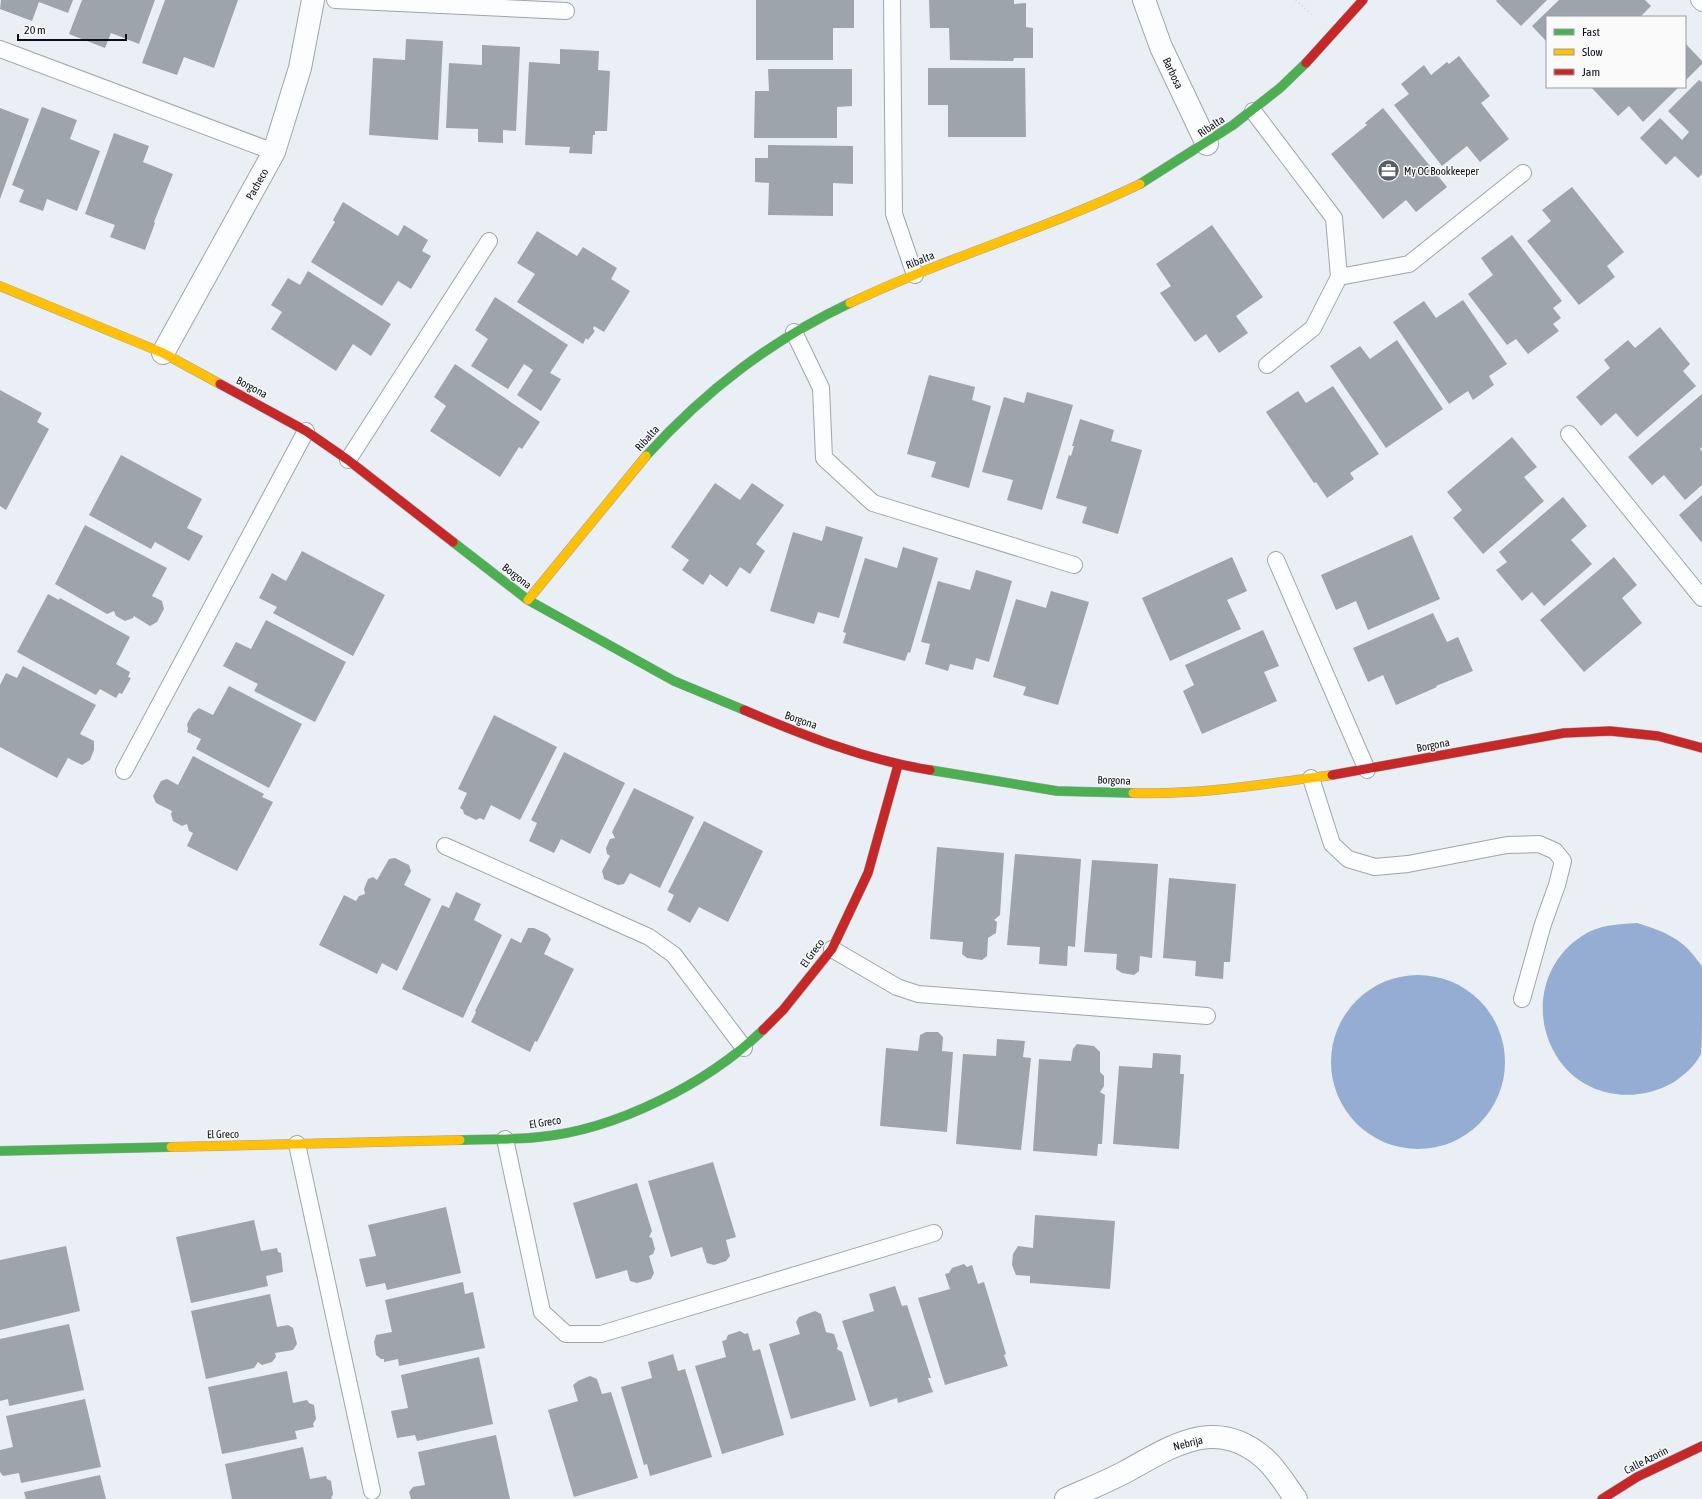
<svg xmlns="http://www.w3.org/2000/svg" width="1702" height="1499" font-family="'Asap Condensed',sans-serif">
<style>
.water{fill:#95add2}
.building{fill:#9ea4ab}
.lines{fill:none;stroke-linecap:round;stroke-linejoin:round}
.lane-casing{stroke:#9fa5ac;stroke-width:18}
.street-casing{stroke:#9fa5ac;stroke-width:24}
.fast-casing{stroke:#9fa5ac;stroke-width:10}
.slow-casing{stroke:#9fa5ac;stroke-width:10}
.jam-casing{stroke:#9fa5ac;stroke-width:10}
.path{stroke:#d6d8db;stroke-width:2.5;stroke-dasharray:1 3;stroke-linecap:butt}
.lane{stroke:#fcfdfe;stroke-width:16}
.street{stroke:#fcfdfe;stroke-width:22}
.fast{stroke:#4caf50;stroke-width:9}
.slow{stroke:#ffc107;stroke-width:9}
.jam{stroke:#c62828;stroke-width:9}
.labels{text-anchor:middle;stroke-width:3;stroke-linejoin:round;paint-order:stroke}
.street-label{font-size:11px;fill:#090f19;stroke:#fafafa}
.poi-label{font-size:11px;fill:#090f19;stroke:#fafafa;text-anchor:start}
</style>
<rect width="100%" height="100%" fill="#eaeff6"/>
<!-- water -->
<path class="water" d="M1637 923C1660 930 1680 937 1695 957 1697 960 1701 964 1702 967 1702 977 1702 1004 1702 1015 1702 1024 1702 1048 1701 1054 1695 1066 1684 1075 1674 1082 1631 1107 1576 1095 1553 1050 1532 1010 1544 960 1582 936 1598 925 1618 924 1637 923Z
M1331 1062a87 87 0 1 1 174 0a87 87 0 1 1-174 0Z"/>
<!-- building -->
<path class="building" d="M1 0H73L68 13 39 2 32 21 0 9Z
M82 0H155L139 44 111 33 105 48 69 34Z
M165 0H238L214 68 184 57 177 75 142 63Z
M756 0H854V28H833V60H756Z
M929 0H1014V4L1026 3V27L1033 28V58H1014L1013 61 950 60 949 28H930Z
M1497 0H1547L1521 26 1496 1Z
M1559 0H1645L1651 6 1640 17H1547V42L1532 26Z
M406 39 443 41 438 140 369 135 373 58 405 60Z
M1685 43 1702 61V64L1685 81Z
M482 45 520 47 516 131 503 130V143L478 142V129L446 128 449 63 482 65Z
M560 49 599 51 598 70 610 71 607 131H595V135H593L592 154 569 153 570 147 525 145 529 62 560 64Z
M1459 56 1490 96 1481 103 1509 139 1480 162 1467 146 1442 166 1394 105 1409 94 1401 84 1424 65 1431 75 1447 62 1449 64Z
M928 68H1025L1026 137H948V105H928Z
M768 69H852V106L837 107V138H754L755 91H769Z
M1699 80 1702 82V174L1698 178 1675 156 1666 165 1640 138 1660 118 1682 140 1689 132 1668 111Z
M1591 87H1679L1643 122 1629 106 1618 116Z
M42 107 77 120 70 139 100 151 77 211 47 199 43 211 19 202 24 190 12 185Z
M0 108 29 119 0 199Z
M1383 108 1447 187 1416 212 1406 200 1383 219 1331 154 1367 125 1365 123Z
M114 133 149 146 143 162 173 174 154 222 155 223 145 250 110 237 115 225 85 214Z
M768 145 853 146V184L833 183V216L768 215 769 183 755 182V158H768Z
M1572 187 1624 252 1607 266 1615 277 1579 305 1527 241 1551 221 1542 210Z
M343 202 398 236 404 225 428 240 422 251 431 256 411 289 398 281 382 306 311 262 335 222 333 220Z
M1212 225 1263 297 1236 316 1248 333 1219 353 1206 334 1195 342 1160 293 1171 286 1156 264Z
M537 231 577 256 583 247 617 268 611 279 630 291 604 332 594 326 593 329 595 331 588 340 586 338 583 344 517 302 535 274 517 263Z
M1512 235 1562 301 1553 308 1561 318 1553 324 1559 331 1528 354 1516 339 1507 345 1468 294 1493 275 1481 258Z
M308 271 391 324 371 356 353 344 336 371 271 329 282 312 271 305 288 278 300 285Z
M495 297 568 345 550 373 561 379 541 411 517 395 533 370 524 364 508 389 471 366 488 339 475 330Z
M1463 300 1507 364 1489 376 1494 385 1473 400 1468 391 1449 404 1393 322 1424 301 1436 318Z
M1660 327 1690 364 1683 371 1696 386 1637 437 1616 413 1601 426 1576 397 1610 368 1604 360 1628 340 1635 348Z
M1397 340 1443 409 1386 448 1330 366 1360 346 1370 359Z
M455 364 540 422 522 449 519 447 500 477 430 431 446 406 434 397Z
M929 375 975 387 972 400 991 406 969 488 931 477 936 462 907 454Z
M1333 386 1379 454 1350 473 1354 479 1327 498 1316 482 1314 483 1266 412 1298 391 1306 403Z
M0 390 42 413 37 422 49 429 6 510 0 506Z
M1027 392 1073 405 1042 510 1007 500 1013 480 982 472 1004 397 1024 403Z
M1702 394V447L1700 449 1702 451V485L1685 500 1664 475 1652 485 1628 457Z
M1080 419 1114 430 1111 441 1142 450 1118 534 1082 523 1087 507 1056 498 1069 455 1071 456 1074 446H1072Z
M1512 437 1537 467 1524 477 1544 501 1483 554 1453 518 1462 510 1447 492Z
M121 455 202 499 187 528 203 536 189 561 155 542 151 549 89 515Z
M715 483 740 500 752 483 784 505 756 544 765 551 750 574 740 567 727 587 710 574 703 585 682 570 689 560 671 547Z
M1702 495V543L1679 515Z
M1563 497 1587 526 1571 540 1592 564 1544 606 1532 592 1522 601 1496 570 1507 562 1499 552Z
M85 525 167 568 152 596 162 601 164 609 157 622 150 626 134 616 133 618 125 621 116 616 114 611 107 614 55 584Z
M826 526 863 537 839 618 818 612 814 624 770 611 793 532 822 541Z
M1412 535 1440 599 1368 630 1356 601 1336 610 1321 575Z
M903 547 938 558 910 653 908 652 905 661 843 643 846 633 843 632 865 558 897 568Z
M302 551 385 595 353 656 273 613 277 607 259 598 272 573 286 581Z
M1232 557 1247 591 1227 600 1241 629 1170 661 1142 598Z
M1614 557 1637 585 1622 598 1642 623 1584 672 1540 620Z
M976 570 1012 581 989 662 976 658 973 670 950 664 948 671 925 664 930 644 921 642 938 581 970 590Z
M1051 591 1089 602 1058 705 1023 695 1026 687 993 677 1016 599 1046 608Z
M48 594 59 600 60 598 130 637 116 664 130 672 128 677 131 678 122 694 119 693 116 698 100 689 96 695 17 652Z
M1433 613 1447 642 1458 637 1473 671 1436 686 1437 687 1396 705 1383 675 1368 682 1353 648Z
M266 620 346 662 315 722 254 691 258 684 223 666 236 642 251 649Z
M1263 630 1279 666 1264 672 1277 701 1202 734 1183 691 1194 685 1185 665Z
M23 666 96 705 80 734 94 741V750L90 760 82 765 68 758 57 778 0 747V685L6 673 17 678Z
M229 686 302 724 269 788 196 749 201 739 187 732 188 729 187 724 193 713 199 708 213 715Z
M494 715 557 747 520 820 491 805 484 820 480 818 476 820 464 814 463 810 460 808 467 793 458 789Z
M564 752 625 783 590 854 561 839 554 853 529 841 537 823 531 820Z
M193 756 264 794 262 797 273 802 237 871 187 846 193 833 189 831 187 824 182 826 173 821 171 814 172 811 156 803 153 796 161 781 167 779 178 785Z
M634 788 694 817 660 888 630 873 624 884 618 885 604 879 602 871 610 856 607 854 606 848 610 839 615 838 612 832Z
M704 821 763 851 728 922 699 907 690 923 667 910 674 895 668 892Z
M937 847 1004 853 1000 915 994 920 997 922 996 933 988 938 987 956 982 960 967 958 962 954 963 942 930 939Z
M1015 854 1081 859 1075 947 1068 946 1067 966 1039 964 1040 947 1007 945Z
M395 858 409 865 411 871 404 885 431 899 397 971 382 963 377 974 319 945 344 895 356 901 359 896 365 894 364 889 368 879 373 877 377 880 389 859Z
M1092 860 1158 864 1152 958 1140 956 1139 971 1134 975 1122 973 1116 969 1117 954 1084 952Z
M1169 878 1236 884 1230 962H1224L1223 979 1195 976 1196 961 1163 958Z
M456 892 481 904 474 920 502 935 463 1018 402 989 442 905 449 908Z
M528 928H534L547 934 551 939 544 954 574 969 537 1042 535 1041 530 1052 471 1022 476 1012 475 1011 511 938 521 943Z
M926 1032H938L943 1037 942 1051 953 1052 947 1132 880 1126 886 1048 918 1051 920 1035Z
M997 1039 1025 1041 1023 1057 1031 1058 1021 1150 956 1144 963 1054 996 1056Z
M1077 1044 1094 1046 1100 1052V1072L1104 1076V1086L1100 1092 1105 1095 1102 1144H1098L1097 1156 1033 1151 1039 1059 1071 1061 1073 1049Z
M1153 1053 1181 1055 1180 1074H1184L1179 1149 1113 1144 1119 1066 1152 1068Z
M713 1162 736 1237 726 1240 730 1256 726 1261 714 1265 707 1263 702 1247 671 1257 648 1181Z
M637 1183 652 1231 649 1237 652 1238 655 1249 653 1254 649 1256 654 1273 651 1279 637 1283 630 1281 627 1270 596 1279 573 1203Z
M446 1207 461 1273 387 1290 385 1283 366 1287 359 1259 376 1256 368 1225Z
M1035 1215 1115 1221 1110 1289 1030 1283V1276L1016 1275 1012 1265 1013 1254 1018 1246 1033 1248Z
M254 1220 261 1251 277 1248 278 1252 281 1253 283 1272 266 1276 268 1286 191 1303 176 1237Z
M66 1246 80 1311 0 1330V1260Z
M964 1264 967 1267 972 1265 978 1284 984 1282 1006 1354 1004 1355 1008 1366 945 1385 918 1298 950 1289 945 1274 949 1273 952 1268Z
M463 1282 465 1294 473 1292 485 1348 399 1366 398 1359 384 1362V1359H381L376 1355 374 1342 376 1335 392 1332 385 1300Z
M895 1286 902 1306 907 1305 931 1378H928L933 1392 898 1403 897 1398 870 1407 842 1321 874 1311 869 1294Z
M270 1294 277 1327 288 1325 293 1328 297 1344 293 1350 275 1353 276 1357 272 1362 262 1365 258 1362 254 1368 206 1379 191 1311Z
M815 1311 821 1314 826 1332 834 1334 838 1346 837 1349 842 1352 856 1400 791 1419 769 1344 800 1334 796 1322 799 1317Z
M69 1324 84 1390 9 1406 8 1399 0 1401V1339Z
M740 1331 745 1334 748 1333 753 1351 760 1349 784 1435 722 1454 695 1366 726 1357 722 1341 726 1340 728 1335Z
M673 1354 678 1371 685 1369 712 1457 650 1476 647 1464 644 1465 621 1387 652 1378 648 1362Z
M479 1357 493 1424 417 1441 415 1435 397 1438 391 1411 408 1408 401 1375Z
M287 1371 293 1403 307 1400 309 1403 314 1405 316 1419 313 1424 314 1427 295 1431 297 1439 222 1454 208 1387Z
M590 1376 597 1379 602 1394 611 1392 638 1478 574 1497 548 1410 578 1401 573 1385 578 1381Z
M85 1399 101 1467 21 1483 19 1473 3 1476 0 1472V1450L13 1447 6 1416Z
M496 1435 510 1499H411L409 1492 413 1487 425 1485 418 1452Z
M303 1447 310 1479 326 1476 327 1479 331 1481 333 1494 331 1499H232L225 1464Z
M100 1475 106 1499H26L24 1492Z"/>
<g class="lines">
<defs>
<path id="lane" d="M335 0 566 11
M892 0 894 214 915 275
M1699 0 1702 3
M0 49 274 152
M1253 111 1334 218 1339 277
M794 332 821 388 824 458 873 503 1074 565
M1267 365 1313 328 1339 277 1409 264 1523 173
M1569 434 1702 598
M348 460 489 241
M1276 560 1367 770
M124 771 306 431
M1311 778 1332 844 1348 859 1375 867 1408 864 1507 845 1539 844 1555 851 1563 861 1557 885 1543 924 1522 999
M445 846 649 937 674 955 744 1048
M832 949 897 987 918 994 1207 1016
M505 1139 542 1312 566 1334H601L934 1233
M297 1144 372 1491"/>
<path id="street" d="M1144 0 1161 47 1207 144
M163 353 274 152 300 68 313 0
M1066 1499C1086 1490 1106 1482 1125 1472 1171 1447 1215 1415 1264 1458 1277 1469 1286 1486 1296 1499"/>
<path id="fast" d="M1140 184 1233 125 1280 88 1306 63
M646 456C706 390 770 341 850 303
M453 542 528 600 674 681 744 710
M930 770 1057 791 1133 793
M460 1140C486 1139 512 1140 539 1137 616 1130 708 1083 763 1030
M0 1151 171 1147"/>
<path id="slow" d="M0 286 163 353 220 384
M850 303C945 258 1046 229 1140 184
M528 600 646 456
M1133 793C1200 795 1266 784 1332 775
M171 1147 460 1140"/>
<path id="jam" d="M1306 63 1363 0
M220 384 306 431 348 460 453 542
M744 710C803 735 866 760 930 770
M1332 775 1564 733 1610 731 1658 736 1702 748
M763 1030 783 1010 832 949 868 873 898 765
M1602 1499 1637 1477 1702 1446"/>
</defs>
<!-- lane casing -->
<use href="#lane" class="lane-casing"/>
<!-- street casing -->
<use href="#street" class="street-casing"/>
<!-- fast casing -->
<use href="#fast" class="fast-casing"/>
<!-- slow casing -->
<use href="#slow" class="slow-casing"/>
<!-- jam casing -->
<use href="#jam" class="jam-casing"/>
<!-- path -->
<path class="path" d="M1296 0 1311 14"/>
<!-- lane -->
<use href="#lane" class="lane"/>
<!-- street -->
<use href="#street" class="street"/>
<!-- fast -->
<use href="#fast" class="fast"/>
<!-- slow -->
<use href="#slow" class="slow"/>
<!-- jam -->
<use href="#jam" class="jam"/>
</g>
<!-- icons -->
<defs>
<symbol id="office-disc" viewBox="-11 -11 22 22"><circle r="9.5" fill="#585d66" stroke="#fafafa"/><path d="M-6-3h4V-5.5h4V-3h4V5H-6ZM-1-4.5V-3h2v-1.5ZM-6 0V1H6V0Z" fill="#fff"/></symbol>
</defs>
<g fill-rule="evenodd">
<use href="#office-disc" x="1376" y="158" width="25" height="25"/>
</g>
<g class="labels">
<!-- street labels -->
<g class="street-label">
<text transform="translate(1173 73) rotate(65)" y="4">Barbosa</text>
<text transform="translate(1211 126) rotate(-34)" y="4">Ribalta</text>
<text transform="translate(257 184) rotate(-61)" y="4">Pacheco</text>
<text transform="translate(920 260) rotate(-22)" y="4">Ribalta</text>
<text transform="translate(252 387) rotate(28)" y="4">Borgona</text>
<text transform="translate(647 438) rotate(-48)" y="4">Ribalta</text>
<text transform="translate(517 576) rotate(38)" y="4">Borgona</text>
<text transform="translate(801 720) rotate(19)" y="4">Borgona</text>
<text transform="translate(1433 745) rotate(-11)" y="4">Borgona</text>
<text transform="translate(1114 780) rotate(2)" y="4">Borgona</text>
<text transform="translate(812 953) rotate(-54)" y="4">El Greco</text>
<text transform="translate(545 1122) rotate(-9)" y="4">El Greco</text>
<text transform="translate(223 1134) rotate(-1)" y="4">El Greco</text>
<text transform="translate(1188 1443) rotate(-14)" y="4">Nebrija</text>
<text transform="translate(1646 1460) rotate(-27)" y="4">Calle Azorin</text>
</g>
<!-- poi labels -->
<g class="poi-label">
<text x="1404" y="175">My OC Bookkeeper</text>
</g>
</g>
<!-- legend -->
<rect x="1546" y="16" width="140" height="72" fill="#fafafa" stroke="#9a9ca0"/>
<rect x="1554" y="29" width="20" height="6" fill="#4caf50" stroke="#9a9ca0"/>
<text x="1582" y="36" font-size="12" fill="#090f19">Fast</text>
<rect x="1554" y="49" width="20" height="6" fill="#ffc107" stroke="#9a9ca0"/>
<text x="1582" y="56" font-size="12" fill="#090f19">Slow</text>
<rect x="1554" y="69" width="20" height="6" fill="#c62828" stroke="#9a9ca0"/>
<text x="1582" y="76" font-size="12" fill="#090f19">Jam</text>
<!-- scale -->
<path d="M18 34v6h108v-6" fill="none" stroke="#090f19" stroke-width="2"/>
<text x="24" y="34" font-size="12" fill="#090f19" stroke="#fafafa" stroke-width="3" paint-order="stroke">20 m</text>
</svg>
